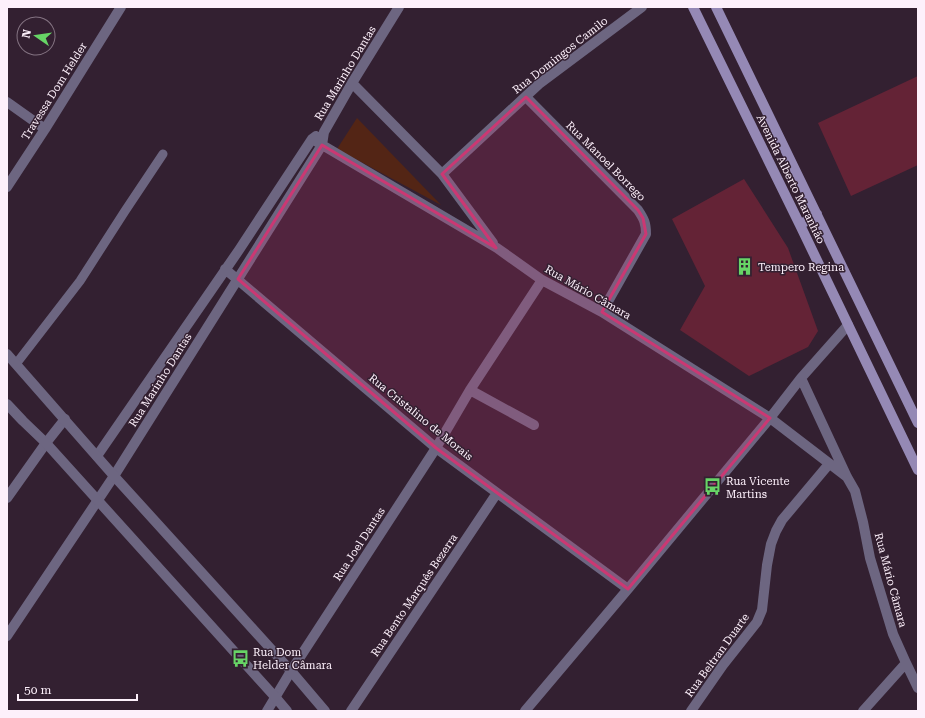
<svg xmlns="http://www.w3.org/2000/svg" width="925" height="718" font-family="'Roboto Serif',serif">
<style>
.green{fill:#532515}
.building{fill:#642336}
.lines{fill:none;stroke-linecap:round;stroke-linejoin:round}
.service{stroke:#6d6681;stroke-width:9}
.minor{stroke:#6d6681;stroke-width:10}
.tertiary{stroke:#6d6681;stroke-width:10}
.secondary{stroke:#9589b5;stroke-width:10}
.marked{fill:#cb3873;fill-opacity:0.2;stroke:#cb3873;stroke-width:3;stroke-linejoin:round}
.labels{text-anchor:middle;stroke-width:3;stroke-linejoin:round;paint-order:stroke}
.street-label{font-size:11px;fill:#fdf0fb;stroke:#332031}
.poi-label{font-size:11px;fill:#fdf0fb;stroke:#332031;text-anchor:start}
</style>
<rect width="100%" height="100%" fill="#332031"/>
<!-- green -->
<path class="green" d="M357 118 441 205 337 149Z"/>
<!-- building -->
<path class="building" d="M918 76V165L851 196 818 123Z
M744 179 788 248 818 331 808 347 749 376 680 330 705 286 672 219Z"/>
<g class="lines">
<!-- service -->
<path class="service" d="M16 364 80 281 125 211 163 154"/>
<!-- minor -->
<path class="minor" d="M352 83 442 174 493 243
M526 97 638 210C644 219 646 223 646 234L602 312
M7 102 45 129
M312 139 497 248 542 280 602 312 770 418 847 477
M442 174 539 84 642 7
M7 187 45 129 121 7
M225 269 436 448 628 589
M801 378 847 477 855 491 863 522 870 558 893 634 906 663 918 688
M470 390 534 425
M97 456 239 250 312 139 316 136
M7 498 46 443 65 419
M7 636 114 476 322 145 324 132 352 83 399 7
M267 711 291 671 436 448 470 390 542 280
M351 711 497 493
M525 711 628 589 770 418 801 378 848 325
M691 711 723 665 757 622 762 610 767 565 771 544 776 531 782 520 829 464
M863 711 906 663"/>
<!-- tertiary -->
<path class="tertiary" d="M7 354 114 476 291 671 325 711
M7 404 23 421 46 443 276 698 287 711"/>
<!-- secondary -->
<path class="secondary" d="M693 7 800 225 918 470
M716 7 918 423
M800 225 817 214"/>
</g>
<!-- marked area -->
<path class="marked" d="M526 97 638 210 643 218 646 234 602 312 770 418 628 589 436 448 238 279 322 145 496 248 442 174Z"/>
<!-- icons -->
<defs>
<symbol id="building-bare" viewBox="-9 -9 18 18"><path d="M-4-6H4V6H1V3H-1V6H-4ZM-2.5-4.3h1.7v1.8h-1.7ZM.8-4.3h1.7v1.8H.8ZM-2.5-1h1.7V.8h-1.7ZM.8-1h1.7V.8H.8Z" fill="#67d466" stroke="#332031" stroke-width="2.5" paint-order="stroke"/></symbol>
<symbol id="bus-bare" viewBox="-9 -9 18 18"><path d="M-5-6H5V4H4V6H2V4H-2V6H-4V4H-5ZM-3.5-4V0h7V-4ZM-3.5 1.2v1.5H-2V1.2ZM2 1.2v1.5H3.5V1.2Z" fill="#67d466" stroke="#332031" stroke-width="2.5" paint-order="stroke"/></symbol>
</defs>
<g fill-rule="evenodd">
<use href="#building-bare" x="732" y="254" width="25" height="25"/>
<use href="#bus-bare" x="700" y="474" width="25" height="25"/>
<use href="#bus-bare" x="228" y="646" width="25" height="25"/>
</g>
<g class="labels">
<!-- street labels -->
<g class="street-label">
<text transform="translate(560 55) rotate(-38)" y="4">Rua Domingos Camilo</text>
<text transform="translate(345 73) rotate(-59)" y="4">Rua Marinho Dantas</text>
<text transform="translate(54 91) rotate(-58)" y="4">Travessa Dom Helder</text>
<text transform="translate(606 161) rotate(45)" y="4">Rua Manoel Borrego</text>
<text transform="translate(791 179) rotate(64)" y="4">Avenida Alberto Maranhão</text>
<text transform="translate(588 292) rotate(30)" y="4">Rua Mário Câmara</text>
<text transform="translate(160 380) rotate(-58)" y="4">Rua Marinho Dantas</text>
<text transform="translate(421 417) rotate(39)" y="4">Rua Cristalino de Morais</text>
<text transform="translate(359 544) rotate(-57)" y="4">Rua Joel Dantas</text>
<text transform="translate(891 580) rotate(75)" y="4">Rua Mário Câmara</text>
<text transform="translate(414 595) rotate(-56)" y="4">Rua Bento Marquês Bezerra</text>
<text transform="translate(717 655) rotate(-54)" y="4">Rua Beltran Duarte</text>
</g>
<!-- poi labels -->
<g class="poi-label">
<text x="758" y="271">Tempero Regina</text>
<text x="726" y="485">Rua Vicente<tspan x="726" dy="13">Martins</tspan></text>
<text x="253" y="656">Rua Dom<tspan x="253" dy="13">Helder Câmara</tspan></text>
</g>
</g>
<!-- border -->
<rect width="925" height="718" fill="none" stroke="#fdf0fb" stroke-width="16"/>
<!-- north arrow -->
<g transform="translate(36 36) rotate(283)"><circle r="19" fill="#332031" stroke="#847382"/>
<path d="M0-3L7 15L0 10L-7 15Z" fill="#67d466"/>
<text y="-6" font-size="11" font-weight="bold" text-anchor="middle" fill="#fdf0fb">N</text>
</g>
<!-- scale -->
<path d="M18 694v6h119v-6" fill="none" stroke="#fdf0fb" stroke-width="2"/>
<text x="24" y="694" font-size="12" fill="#fdf0fb" stroke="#332031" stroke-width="3" paint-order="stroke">50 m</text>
</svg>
